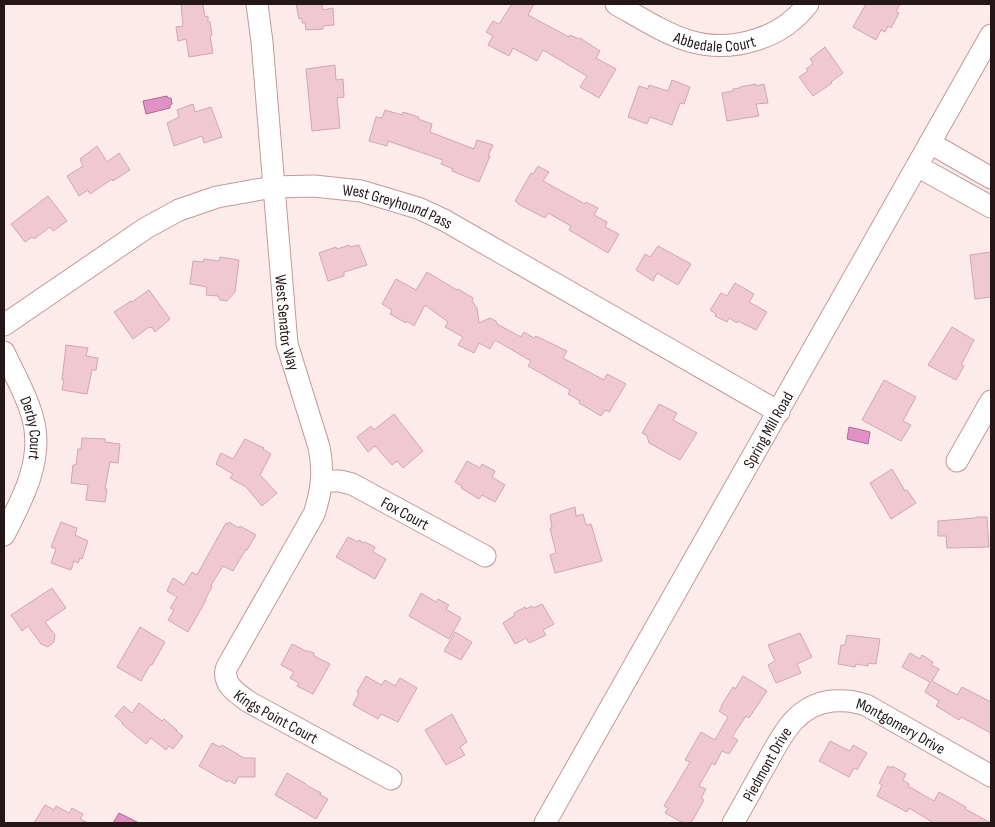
<svg xmlns="http://www.w3.org/2000/svg" width="995" height="827" font-family="'Sofia Sans Condensed',sans-serif">
<style>
.water{fill:#e291c6;stroke:#a96c92}
.building{fill:#f0c8d4;stroke:#cea7b2}
.lines{fill:none;stroke-linecap:round;stroke-linejoin:round}
.minor-casing{stroke:#c29a9a;stroke-width:23}
.minor{stroke:#fff;stroke-width:21}
.labels{text-anchor:middle;stroke-width:4;stroke-linejoin:round;paint-order:stroke}
.street-label{font-size:16px;fill:#251617;stroke:#fff}
</style>
<rect width="100%" height="100%" fill="#fdebeb"/>
<!-- water -->
<path class="water" d="M167 96 168 98H171L172 104 170 105V108L146 114 143 101Z
M849 427 870 432 868 444 847 439Z
M119 813 139 823H113Z"/>
<!-- building -->
<path class="building" d="M181 4H203L205 17 208 16V22H210L212 35 210 36 213 53 189 57 186 39 178 41 176 27 183 26Z
M296 4H322L323 10 333 8 334 25 323 26V29L306 30 305 23H302V18L299 19Z
M512 4H534L528 15 569 37 570 35 579 39 580 38 600 51 596 58 616 69 599 98 580 87 587 76 543 50 537 61 513 48 509 56 488 45 493 36 486 32 493 21 499 24Z
M866 4H900L896 12 899 13 891 28 888 26 885 32 881 30 876 40 853 27Z
M825 47 843 73 831 82 832 83 813 96 799 77 808 71 806 69 813 64 810 59Z
M335 65 336 80 343 79 344 97 337 98 340 128 312 131 306 69Z
M672 80 690 87 684 104 680 103 672 125 650 117 647 124 628 117 639 86 648 89 649 85 668 91Z
M756 84V86L764 84 768 103 756 104 759 116 727 121 722 93 733 91V89L740 88V87Z
M193 104 195 112 211 107 222 137 204 143 202 136 174 146 167 123 179 117 177 110Z
M385 110 402 115 403 112 419 117 418 119 432 124 430 132 474 149 477 140 493 145 488 156H490L479 182 452 171 453 169 441 164 443 160 388 141 387 146 369 141 376 117 382 118Z
M97 146 107 162 119 153 130 170 113 181 112 179 90 194 88 190 79 196 67 176 83 166 80 159Z
M538 166 549 172 543 181 585 204 586 202 598 208 594 215 607 222 605 227 619 234 608 253 569 230 571 226 548 213 545 218 518 204V203L515 201 531 173 533 174Z
M48 196 67 221 53 231 50 227 34 239 32 237 25 242 11 224Z
M349 245 350 247 359 245 367 265 344 272V276L328 281 319 253 336 247 337 249Z
M658 246 691 264 678 285 657 273 653 281 636 270 645 254 650 257Z
M991 252V297L975 299 970 255Z
M220 257 239 260 235 292 227 301 220 300 218 296 206 295 207 287 190 284 193 261 203 262 204 259 219 261Z
M427 272 457 290 458 289 473 298 472 301 477 308 479 323 490 318 496 321 497 324 521 337 524 332 534 338 536 336 567 351 563 358 604 380 607 374 626 384 609 412 605 410 601 416 579 403 580 401 568 394 570 390 528 366 531 361 495 340 490 349 479 343 474 353 458 345 463 337 445 327 448 322 425 305 414 326 407 321 406 323 390 314 392 310 382 304 396 279 416 290Z
M735 283 754 294 749 302 767 312 756 330 738 321 737 323 729 318 727 322 715 316 716 314 710 310 721 293 727 296Z
M149 290 170 319 155 332 152 327 151 328 149 327 133 339 114 312 131 301 132 302Z
M952 327 974 340 961 365 964 366 956 380 928 365Z
M66 345 88 348 86 356 98 358 96 370H92L87 394 62 390 64 380H62Z
M884 380 916 397 903 421 911 425 901 441 862 420Z
M659 404 677 413 673 420 697 433 680 460 649 443 647 436 642 433Z
M394 414 423 451 403 468 397 461 392 465 375 446 368 452 357 437 371 426 374 430Z
M82 438 105 439V442L120 444 118 463 110 462 105 489H107L105 502 86 500 88 485 71 483 73 465H76L78 449H81Z
M245 439 264 448 263 449 271 454 260 475 277 493 262 506 246 487 230 478 233 474 216 464 221 453 233 459Z
M467 461 480 468 482 464 495 471 492 477 505 485 495 502 482 495 479 499 461 488 462 486 455 482Z
M892 469 905 491 907 490 916 503 891 519 870 483Z
M575 507 576 516 583 514 586 525 591 524 602 561 555 573 550 555 556 553 550 528H552L550 515Z
M976 517H987L989 547 947 548 946 536H938V521L975 518Z
M61 522 77 528 75 535 88 541 82 559 80 558 78 563 74 561 71 570 51 563 56 549 51 547Z
M229 522 239 528 240 526 256 535 247 550 246 549 233 571 223 566 211 585 212 587 205 600H206L188 632 168 620 174 610 170 608 177 597 167 591 173 578 184 585 192 572 197 575 218 537 226 523 228 524Z
M348 537 358 542 359 540 364 543 365 542 375 547 373 552 386 559 375 579 336 557Z
M52 588 66 608 45 622 55 635 54 642 48 647 41 644 28 626 22 631 11 615Z
M421 593 436 602 438 599 449 605 446 609 461 618 449 639 409 616Z
M542 604 554 624 543 630 546 635 529 643 526 638 515 644 503 623 515 615 514 613 525 607 526 609 532 606 533 608Z
M140 627 165 642 152 665H150L141 681 117 667Z
M455 632 472 642 461 660 444 651Z
M800 633 812 657 797 664 801 673 776 683 768 665 775 661 768 645Z
M847 635 880 639 876 664 868 663V666L856 664 855 667 838 664 841 645H845Z
M292 644 306 651H308L314 653V656L330 664 313 694 297 686 299 683 290 678 294 672 281 665Z
M910 653 920 659 922 655 933 662 931 665 939 669 932 681 957 695 962 687 991 702V733L961 717 959 720 936 706 939 701 925 692 930 682 902 667Z
M366 676 381 685 385 680 395 686 400 678 417 688 398 722 381 714 378 719 353 705 359 693 357 692Z
M743 676 767 691 749 718 746 716 732 737 738 740 729 754 722 751 715 765 712 763 699 786 706 789 701 798 704 800 691 823H683L665 813 668 808 664 806 690 762 685 760 701 732 715 740 728 717 719 711 722 706H721L733 687 735 689Z
M139 703 162 721 164 719 177 730 176 731 183 736 173 749 169 746 166 750 151 738 146 744 122 724 123 723 115 716 124 706 132 713Z
M452 714 467 742 460 747 465 755 446 765 425 730Z
M830 741 850 751 853 745 867 753 857 770 854 768 849 777 819 761Z
M212 743 220 747 222 745 244 758H255V777H238L235 784 228 780 227 782 199 766Z
M888 766 891 768 892 766 906 774 903 780 909 784 908 786 934 801 939 792 966 807 965 809 991 823H934L909 808 907 812 877 796 882 785 879 783Z
M287 773 306 784V785L321 793 320 795 328 799 316 819 275 795Z
M45 805 54 810 56 806 69 813 72 808 83 814 80 819 88 823H34Z"/>
<g class="lines">
<defs>
<g id="minor">
<path id="s1" d="M257 4 262 42 287 344 319 447C324 471 322 490 314 514L232 658C230 662 227 666 226 670 223 685 238 694 249 702L391 779"/>
<path id="s2" d="M616 4C662 30 699 58 755 40 776 34 794 22 808 4"/>
<path d="M930 143 991 178"/>
<path d="M917 166 991 207"/>
<path id="s3" d="M4 325 146 228 179 210 217 197 273 187 314 186 361 191 418 208 444 220 779 412"/>
<path id="s4" d="M4 352C14 374 27 395 33 419 44 460 22 500 4 535"/>
<path d="M957 461 991 401"/>
<path id="s5" d="M322 481H340L352 484 389 504 485 556"/>
<path id="s6" d="M545 823 991 35"/>
<path id="s7" d="M733 823C744 804 754 785 765 766 781 737 795 705 832 701 846 700 852 701 866 705L991 776"/>
</g>
</defs>
<!-- minor casing -->
<use href="#minor" class="minor-casing"/>
<!-- minor -->
<use href="#minor" class="minor"/>
</g>
<g class="labels">
<!-- street labels -->
<g class="street-label">
<text dy="6" stroke="none"><textPath href="#s2" startOffset="108">Abbedale Court</textPath></text>
<text dy="6" stroke="none"><textPath href="#s3" startOffset="434">West Greyhound Pass</textPath></text>
<text dy="6" stroke="none"><textPath href="#s1" startOffset="320">West Senator Way</textPath></text>
<text dy="6" stroke="none"><textPath href="#s4" startOffset="82">Derby Court</textPath></text>
<text dy="6" stroke="none"><textPath href="#s6" startOffset="452">Spring Mill Road</textPath></text>
<text dy="6" stroke="none"><textPath href="#s5" startOffset="91">Fox Court</textPath></text>
<text dy="6" stroke="none"><textPath href="#s1" startOffset="769">Kings Point Court</textPath></text>
<text dy="6" stroke="none"><textPath href="#s7" startOffset="238">Montgomery Drive</textPath></text>
<text dy="6" stroke="none"><textPath href="#s7" startOffset="68">Piedmont Drive</textPath></text>
</g>
</g>
<!-- border -->
<rect width="995" height="827" fill="none" stroke="#251617" stroke-width="10"/>
</svg>
